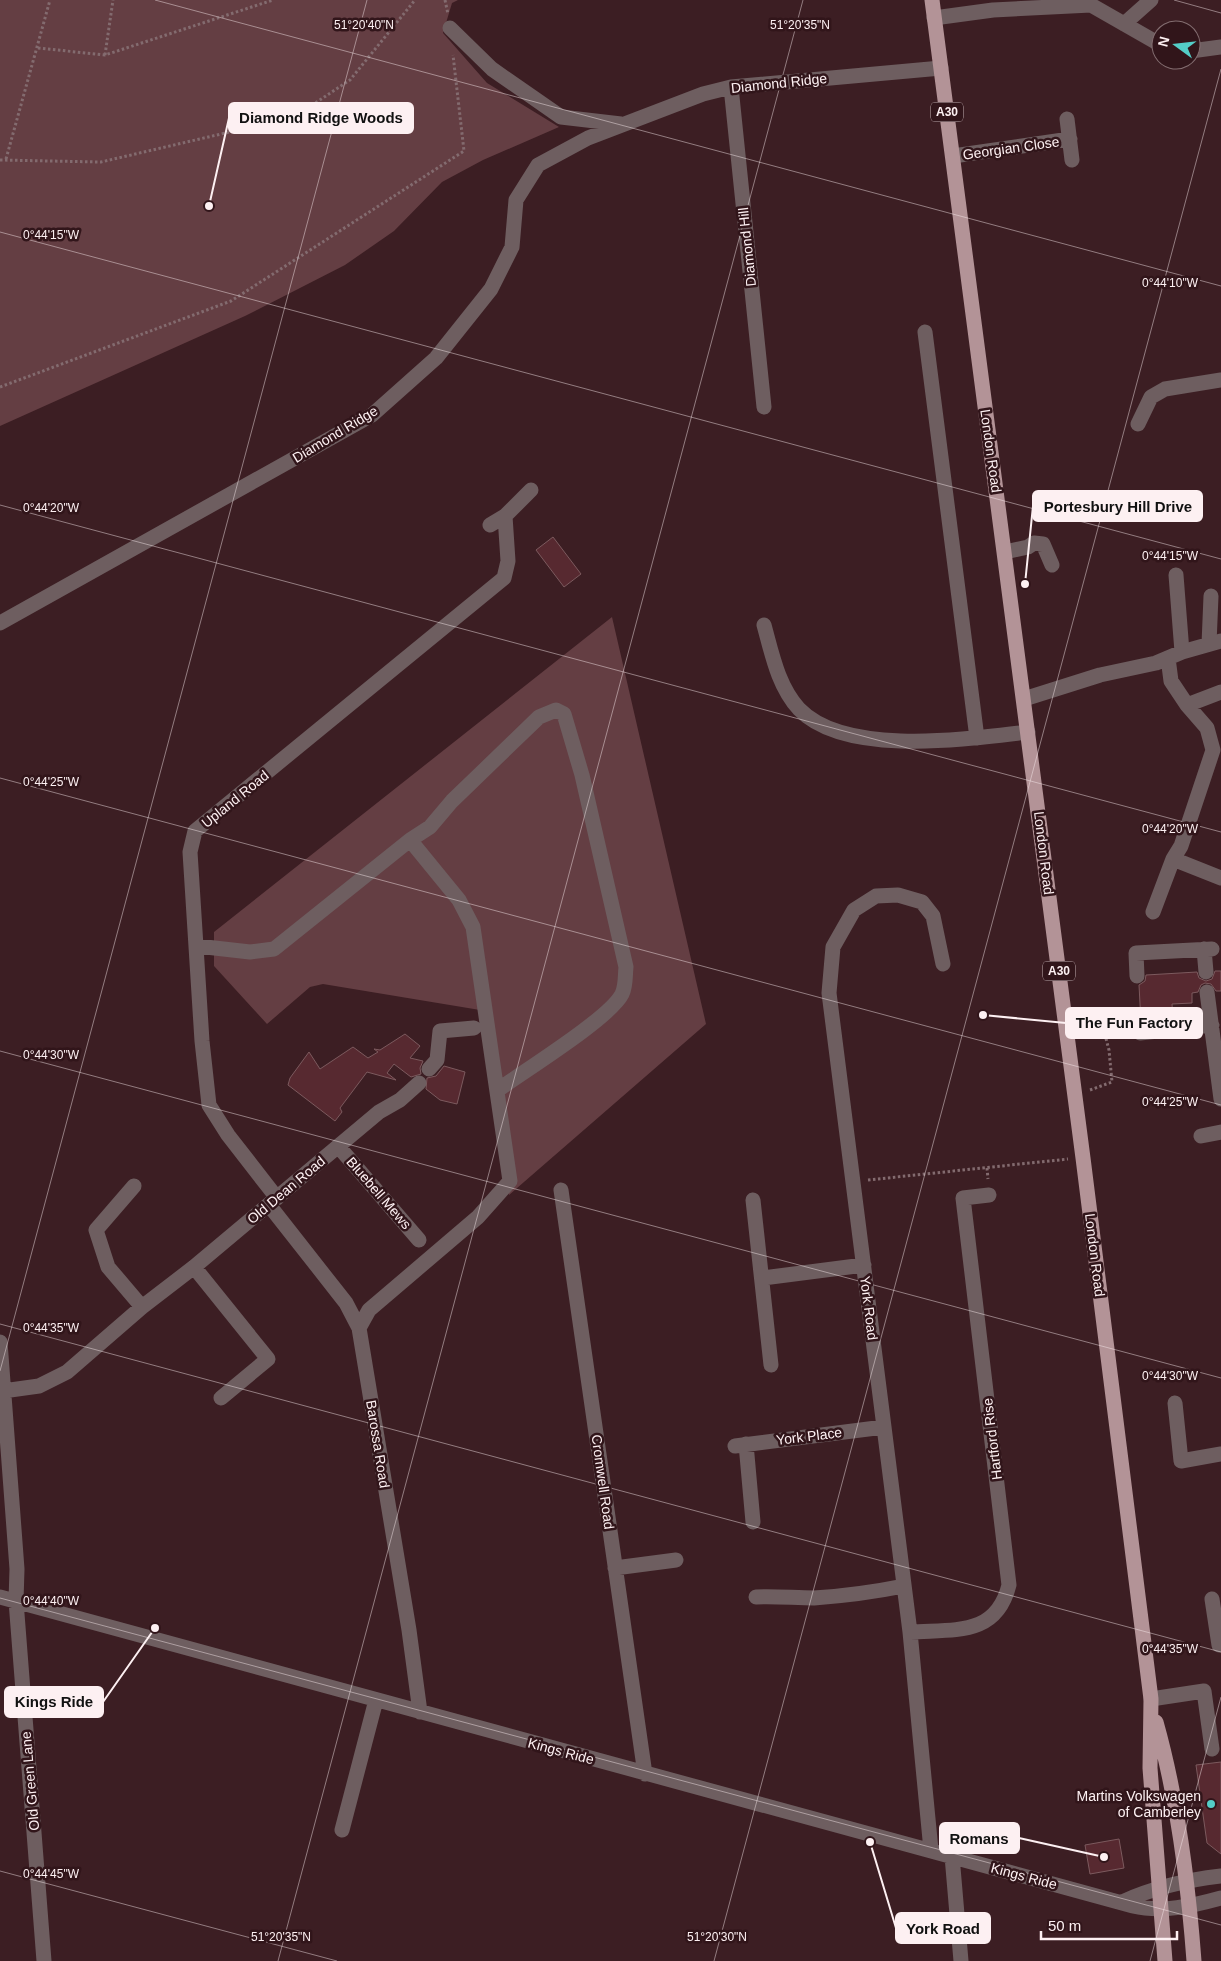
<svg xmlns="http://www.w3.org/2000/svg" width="1221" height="1961" font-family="Arial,sans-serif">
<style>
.green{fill:#643e43}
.building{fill:#572930;stroke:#7c5a5e}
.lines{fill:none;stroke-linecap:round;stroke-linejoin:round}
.path{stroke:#836b6f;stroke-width:3;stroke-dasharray:2.5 2.5;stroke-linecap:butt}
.minor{stroke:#6e5e60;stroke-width:15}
.major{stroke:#b39397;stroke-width:15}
.ticks{fill:none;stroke:#fdf0f2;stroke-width:1;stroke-opacity:0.45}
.poi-dot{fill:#54cdc7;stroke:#31151a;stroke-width:2}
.labels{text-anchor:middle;stroke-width:5;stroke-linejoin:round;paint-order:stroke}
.shield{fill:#31151a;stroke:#c0aeb1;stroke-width:1}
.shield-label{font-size:12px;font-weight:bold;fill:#fdf0f2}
.street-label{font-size:14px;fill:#fdf0f2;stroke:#31151a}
.poi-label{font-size:14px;fill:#fdf0f2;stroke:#31151a;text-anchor:end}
.ticks-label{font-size:12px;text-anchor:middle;fill:#fdf0f2;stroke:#31151a;stroke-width:5;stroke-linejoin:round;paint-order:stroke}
.leader{fill:none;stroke:#fdf0f2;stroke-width:2}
.callout-dot{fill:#fdf0f2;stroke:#31151a;stroke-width:2}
.callout{fill:#fdf0f2;stroke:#fdf0f2;stroke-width:2}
.callout-label{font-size:15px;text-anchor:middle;font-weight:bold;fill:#111}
</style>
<rect width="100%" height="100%" fill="#3c1e23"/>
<!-- green -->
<path class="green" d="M0 0H458L452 3 443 33 487 83 559 127 483 160 442 182 394 231 345 265 245 316 0 426Z
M612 617 706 1024 509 1195 480 1010 323 984 310 987 267 1024 214 966V932Z"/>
<!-- building -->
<path class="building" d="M553 537 581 574 564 587 536 550Z
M1215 971H1221V991H1216L1211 984 1205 983 1201 985 1198 992 1192 993V1003L1172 1004 1173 1020 1141 1022 1139 985 1145 981 1146 975 1197 972 1199 978 1206 981 1212 979Z
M405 1034 420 1046 410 1058 423 1061 420 1068 421 1074 411 1077 394 1064 387 1073 396 1080 367 1072 340 1108 342 1112 335 1121 288 1085 290 1078 309 1052 320 1069 353 1047 368 1058 378 1052 374 1049 380 1050Z
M444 1066 465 1072 457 1104 440 1100 426 1089 427 1078 436 1076Z
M1221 1762V1854L1207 1843 1196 1765Z
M1119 1839 1124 1868 1090 1874 1085 1845Z"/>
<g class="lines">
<!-- path -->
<path class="path" d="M445 0 448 14
M38 48 105 55 273 0
M105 55 113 0
M6 159 50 0
M0 160 101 162 294 117 350 80 415 0
M0 387 231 301 464 151 453 55
M1090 1090 1112 1082 1109 1050 1104 1031 1107 1017 1116 1013 1135 1019
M987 1168 988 1179
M868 1180 1068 1159"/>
<!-- minor -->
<path class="minor" d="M934 18 993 10 1091 5 1161 45
M1124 24 1151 0
M450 28 492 69 561 117 621 124
M1191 51 1221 47
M731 87 764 407
M1067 119 1072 160
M953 156 1070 139
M925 332 977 738
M1138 424 1151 397 1165 389 1221 380
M490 525 505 516
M1005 552 1028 547 1034 543 1043 544 1052 565
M1176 575 1182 652
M0 623 372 415 436 358 491 289 512 247 516 200 538 165 588 138 703 94 731 87 941 68
M764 625C772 654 778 686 799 709 845 757 968 739 1028 732
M1209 644 1211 596
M1024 699 1100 675 1156 663 1182 652 1221 641
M1187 705 1221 692
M410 840 430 827 452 801 539 717 556 710 564 714 582 775 626 967C625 976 626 986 622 994 610 1018 524 1071 498 1090
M1173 859 1221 878
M1153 912 1173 859 1181 846 1213 750 1207 728 1187 705 1171 681 1168 658
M197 946 250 952 274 949 410 840 459 900 473 927 510 1181 478 1217 369 1310 359 1328
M1204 949 1206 972
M1137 976 1136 953 1212 949
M1207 992 1221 1099
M1140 1033 1212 1025
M429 1069 437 1060 440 1031 474 1028
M1201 1136 1221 1132
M338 1146 419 1240
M134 1186 96 1230 108 1267 142 1307
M561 1190 645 1774
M277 1198 228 1135 209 1105 202 1041 190 852 195 831 504 578 508 561 505 516 531 490
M753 1200 771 1365
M269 1205 346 1303 359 1328 409 1630 420 1712
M194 1267 268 1359 221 1398
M763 1278 864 1265
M0 1342 17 1569 16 1601 44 1961
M3 1391 39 1386 67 1372 142 1307 194 1267 379 1112 400 1100 419 1083
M1175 1403 1181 1461 1221 1454
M746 1444 753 1522
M735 1446 884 1427
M615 1568 676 1560
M0 1597 1133 1906C1162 1913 1192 1906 1221 1898
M756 1597C776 1596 795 1598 814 1598 844 1596 874 1592 904 1586
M1212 1599 1219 1645H1221
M910 1632C954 1629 996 1637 1009 1585L963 1198 989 1195
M1151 1699 1204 1691 1212 1749
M342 1830 376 1700
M931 1850 910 1632 829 993 833 947 854 910 876 896 898 895 922 902 933 916 943 964
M952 1856 961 1961
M1122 1902C1155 1887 1186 1880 1221 1876"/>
<!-- major -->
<path class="major" d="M932 0 1083 1158 1151 1699 1150 1768 1165 1961
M1156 1722C1178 1800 1188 1880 1194 1961"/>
</g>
<!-- ticks -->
<path class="ticks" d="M155 0 1221 286M1174 0 1221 13M0 232 1221 559M0 505 1221 832M0 778 1221 1105M0 1051 1221 1378M0 1324 1221 1652M0 1371 367 0M0 1598 1221 1925M0 1871 337 1961M278 1961 803 0M714 1961 1221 69M1150 1961 1221 1697"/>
<!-- markers -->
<circle class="poi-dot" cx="1211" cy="1804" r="5"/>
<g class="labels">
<!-- shield labels -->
<g class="shield">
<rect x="931" y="102.5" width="32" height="19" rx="4"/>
<rect x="1043" y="961.5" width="32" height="19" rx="4"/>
</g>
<g class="shield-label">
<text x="947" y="116">A30</text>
<text x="1059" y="975">A30</text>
</g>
<!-- street labels -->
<g class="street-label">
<text transform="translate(779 83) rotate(-6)" y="5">Diamond Ridge</text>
<text transform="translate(1011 148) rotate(-8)" y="5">Georgian Close</text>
<text transform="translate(747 247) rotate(-96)" y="5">Diamond Hill</text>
<text transform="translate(335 434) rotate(-31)" y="5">Diamond Ridge</text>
<text transform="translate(991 451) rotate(82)" y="5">London Road</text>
<text transform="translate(235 799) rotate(-39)" y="5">Upland Road</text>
<text transform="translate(1044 853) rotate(83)" y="5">London Road</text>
<text transform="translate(286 1190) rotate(-40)" y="5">Old Dean Road</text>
<text transform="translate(379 1193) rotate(49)" y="5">Bluebell Mews</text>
<text transform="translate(1095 1255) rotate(83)" y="5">London Road</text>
<text transform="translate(869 1308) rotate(83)" y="5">York Road</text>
<text transform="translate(809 1436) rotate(-7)" y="5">York Place</text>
<text transform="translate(992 1439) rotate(-97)" y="5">Hartford Rise</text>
<text transform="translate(378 1444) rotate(81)" y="5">Barossa Road</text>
<text transform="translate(603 1482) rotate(82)" y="5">Cromwell Road</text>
<text transform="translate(561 1751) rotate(15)" y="5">Kings Ride</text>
<text transform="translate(30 1781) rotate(-95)" y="5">Old Green Lane</text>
<text transform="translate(1024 1876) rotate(15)" y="5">Kings Ride</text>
</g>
<!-- poi labels -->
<g class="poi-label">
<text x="1201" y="1801">Martins Volkswagen<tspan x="1201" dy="16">of Camberley</tspan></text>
</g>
</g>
<g class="ticks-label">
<text x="364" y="29">51°20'40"N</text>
<text x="800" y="29">51°20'35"N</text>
<text x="51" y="239">0°44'15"W</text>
<text x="1170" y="287">0°44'10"W</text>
<text x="51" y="512">0°44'20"W</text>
<text x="1170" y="560">0°44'15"W</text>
<text x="51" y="786">0°44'25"W</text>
<text x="1170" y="833">0°44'20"W</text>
<text x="51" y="1059">0°44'30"W</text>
<text x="1170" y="1106">0°44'25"W</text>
<text x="51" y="1332">0°44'35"W</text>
<text x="1170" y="1380">0°44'30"W</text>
<text x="51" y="1605">0°44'40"W</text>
<text x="1170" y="1653">0°44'35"W</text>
<text x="51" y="1878">0°44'45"W</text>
<text x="281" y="1941">51°20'35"N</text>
<text x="717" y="1941">51°20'30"N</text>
</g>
<!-- callouts -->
<path class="leader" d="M209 206L229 118M1025 584L1033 506M983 1015L1066 1023M155 1628L103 1702M1104 1857L1019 1838M870 1842L896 1928"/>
<g class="callout-dot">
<circle cx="209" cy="206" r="5"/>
<circle cx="1025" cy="584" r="5"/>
<circle cx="983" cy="1015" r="5"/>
<circle cx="155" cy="1628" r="5"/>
<circle cx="1104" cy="1857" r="5"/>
<circle cx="870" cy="1842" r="5"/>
</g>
<g class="callout">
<rect x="229" y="103" width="184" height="30" rx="5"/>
<rect x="1033" y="491" width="169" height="30" rx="5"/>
<rect x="1066" y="1008" width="136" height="30" rx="5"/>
<rect x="5" y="1687" width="98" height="30" rx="5"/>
<rect x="940" y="1823" width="79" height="30" rx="5"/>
<rect x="896" y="1913" width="94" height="30" rx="5"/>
</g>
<g class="callout-label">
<text x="321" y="123">Diamond Ridge Woods</text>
<text x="1118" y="512">Portesbury Hill Drive</text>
<text x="1134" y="1028">The Fun Factory</text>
<text x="54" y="1707">Kings Ride</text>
<text x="979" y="1844">Romans</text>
<text x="943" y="1934">York Road</text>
</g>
<!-- north arrow -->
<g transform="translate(1176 45) rotate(285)"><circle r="24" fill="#31151a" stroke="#836d70"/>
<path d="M0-4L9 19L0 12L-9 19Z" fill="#54cdc7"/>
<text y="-8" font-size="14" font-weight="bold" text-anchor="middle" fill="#fdf0f2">N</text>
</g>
<!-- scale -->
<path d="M1041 1931v8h136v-8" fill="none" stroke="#fdf0f2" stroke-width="2.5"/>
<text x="1048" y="1931" font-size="15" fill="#fdf0f2" stroke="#31151a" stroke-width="4" paint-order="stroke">50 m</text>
</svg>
